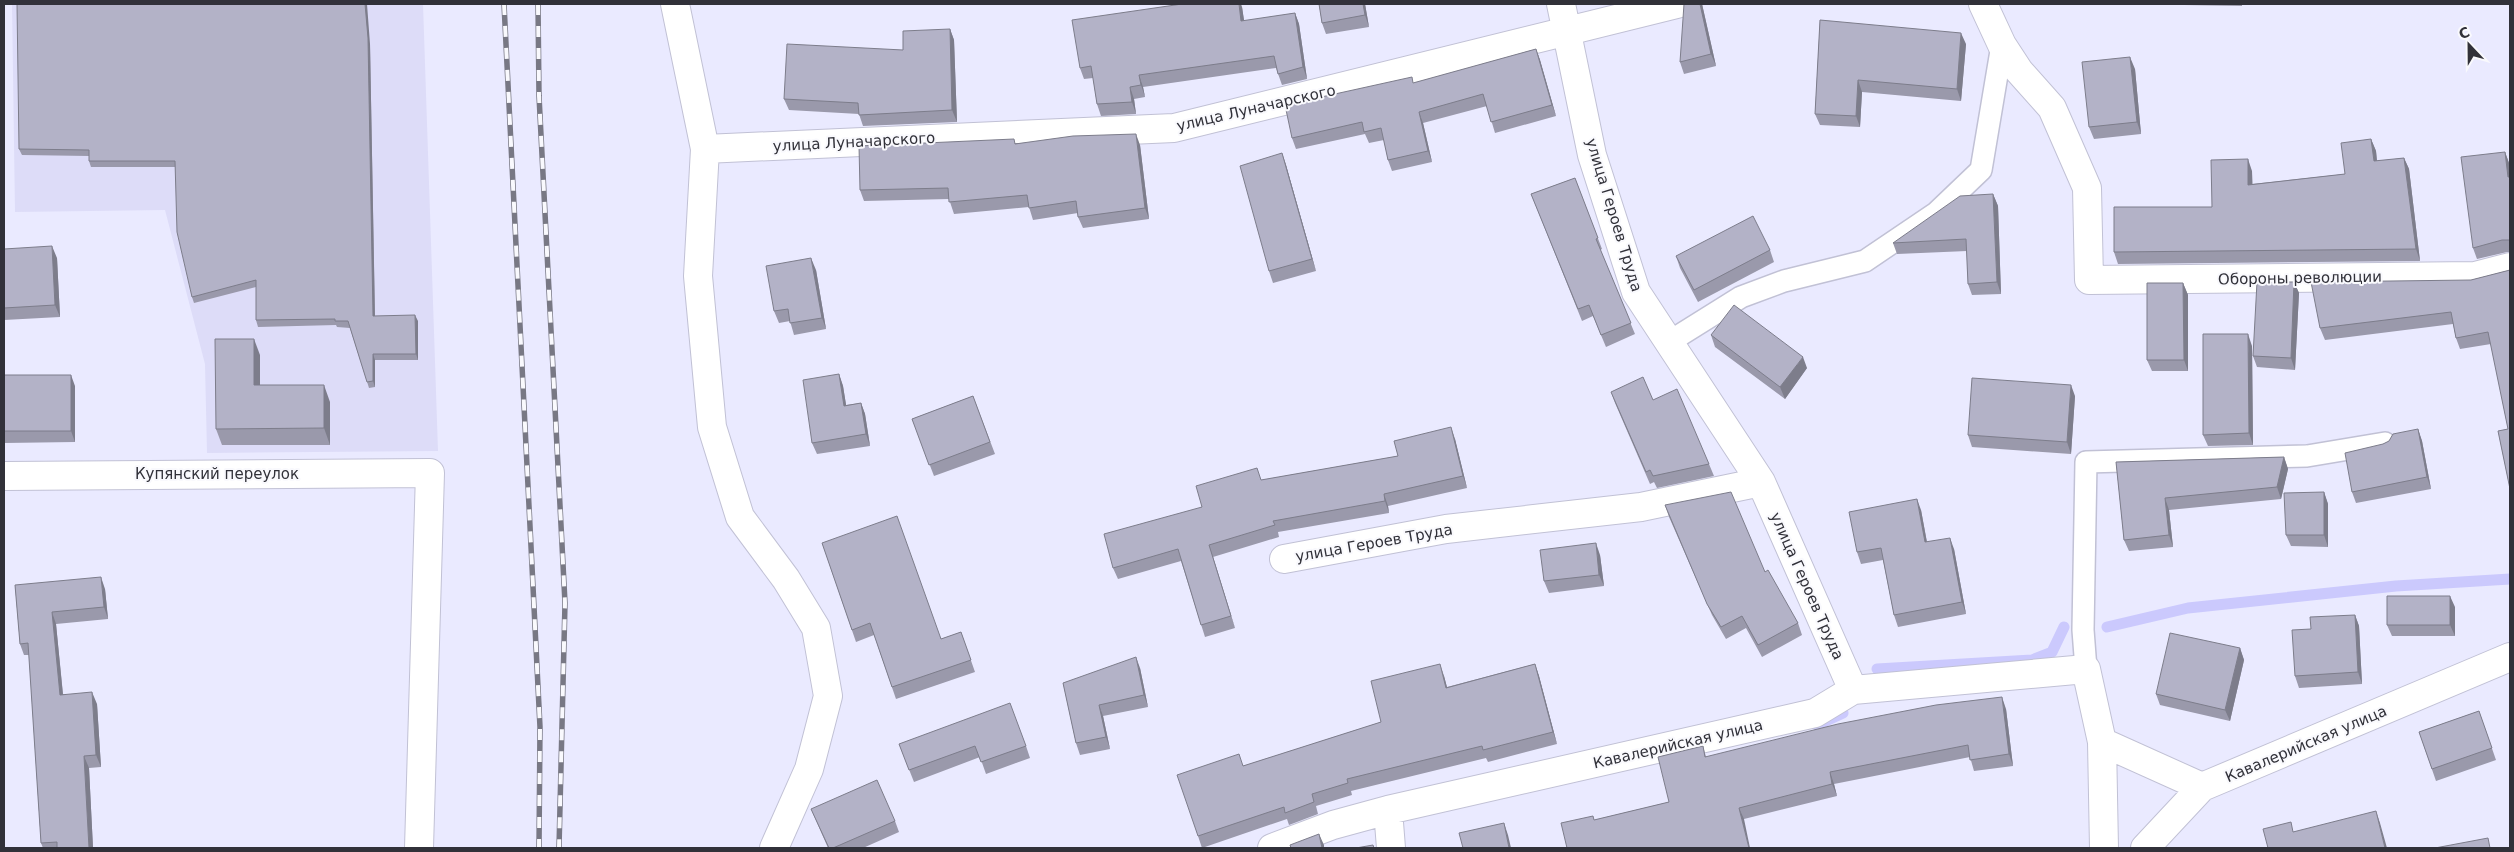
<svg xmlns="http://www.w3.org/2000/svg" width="2514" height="852" font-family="'DejaVu Sans',sans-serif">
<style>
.built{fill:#dddcf8}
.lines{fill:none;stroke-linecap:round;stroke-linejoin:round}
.stream{stroke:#cbc9fd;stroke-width:11}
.lane-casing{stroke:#c1c1d5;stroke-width:24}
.street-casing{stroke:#c1c1d5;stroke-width:30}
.lane{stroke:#fff;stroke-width:21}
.street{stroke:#fff;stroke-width:28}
.rail-casing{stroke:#787884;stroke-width:5.5}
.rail{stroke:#f9f9fd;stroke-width:4;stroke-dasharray:11;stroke-linecap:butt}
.wall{fill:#9a99ab}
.shaded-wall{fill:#7d7d8b}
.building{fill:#b3b2c7;stroke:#7d7d8b}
.labels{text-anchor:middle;stroke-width:4;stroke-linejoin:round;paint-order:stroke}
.street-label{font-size:15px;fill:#313139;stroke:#f9f9fd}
</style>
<rect width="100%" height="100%" fill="#eaeaff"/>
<!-- built -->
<path class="built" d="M12 4H423L438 451 207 453 205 364 165 210 15 212Z"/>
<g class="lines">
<!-- stream -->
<path class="stream" d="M2107 627 2188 608 2396 586 2510 579
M1877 669 2032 660 2052 652 2064 627
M1817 725 1843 713"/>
<defs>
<path id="lane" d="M1669 342 1741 297 1784 281 1865 261 1936 213 1981 170 2002 45
M2086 669 2083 630 2086 462 2307 456 2385 443"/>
<path id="street" d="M675 4 705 149 698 276 712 427 740 517 786 579 816 628 828 696 809 769 774 848
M1561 4 1592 155 1636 292 1761 482 1853 690
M1983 4 2002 45 2019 71 2052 108 2087 188 2089 280 2475 276 2510 267
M705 149 1174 128 1677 4
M4 476 430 473 419 848
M1284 559 1446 529 1641 507 1761 482
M2102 742 2202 787 2510 657
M1388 810 1391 848
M1272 848 1333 825 1388 810 1815 713 1853 690 2086 669 2102 742 2104 848
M2145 848 2202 787"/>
</defs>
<!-- lane casing -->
<use href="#lane" class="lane-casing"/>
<!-- street casing -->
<use href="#street" class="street-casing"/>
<!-- lane -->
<use href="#lane" class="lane"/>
<!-- street -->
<use href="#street" class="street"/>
<defs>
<path id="rail" d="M504 4 540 727 539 848
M538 4 539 96 565 603 559 848"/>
</defs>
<!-- rail casing -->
<use href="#rail" class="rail-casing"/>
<!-- rail -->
<use href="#rail" class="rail"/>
</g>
<!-- wall -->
<path class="wall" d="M1319 4H1365L1369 27 1326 34 1322 23Z
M1702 4 1716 66 1684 74 1680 62Z
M2184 4H2242V6L2184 5Z
M1242 7 1244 21 1295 13 1299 24 1307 79 1282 85 1276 68 1143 87 1145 97 1134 99 1136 114 1101 116 1097 104 1093 78 1084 79 1080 68Z
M1820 20 1966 44 1961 101 1862 92 1860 127 1820 125 1815 114Z
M950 29 954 40 957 122 863 126 859 114 789 110 784 99 903 50Z
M370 44 375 316 418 321V360H375V387L369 388 350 328 337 327 336 325 258 327 256 320V287L194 303 192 297 175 167H91L89 161V156L22 155 19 149Z
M1536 49 1540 60 1556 116 1495 133 1487 106 1423 123 1432 162 1392 171 1388 160 1384 140 1369 143 1365 134 1296 149 1292 138 1414 83Z
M2135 69 2141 134 2094 139 2089 127Z
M2371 139 2376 151 2377 161 2404 158 2409 169 2420 261 2118 264 2114 252 2212 207 2252 171V184L2345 174Z
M1016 143 1140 145 1149 219 1083 228 1078 217V213L1033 220 1029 207 954 214 949 199 864 201 860 190Z
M2505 152 2509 163 2510 170V252H2507L2477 259 2473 248Z
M1282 153 1286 165 1316 271 1273 283 1269 271Z
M1575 178 1602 249 1600 250 1635 334 1606 347 1593 316 1582 321 1531 194Z
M1993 194 1998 206 2001 294 1972 295 1968 284 1967 251 1897 254 1893 243Z
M4 249 57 258 60 317 4 320Z
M1770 250 1774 262 1698 302 1680 268 1676 256Z
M816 270 826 329 794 335 790 321 779 323 774 311Z
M2510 270V489L2498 431 2508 429 2491 344 2460 349 2456 338 2453 324 2325 340 2320 328 2471 280Z
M2294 282 2299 293 2295 370 2257 367 2253 356Z
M2183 283 2188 295V371H2152L2147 360Z
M1711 335 1807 368 1785 399 1715 347Z
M2252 346 2253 445 2208 446 2203 435Z
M260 355V385L330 402V445H222L216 429Z
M839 374 843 386 846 405 861 403 865 414 870 446 817 454 812 443Z
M4 375 75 386V442L4 443Z
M1611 392 1653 400 1709 464 1714 476 1657 488 1654 482 1650 484 1615 403Z
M973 396 995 454 934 476 912 419Z
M2075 396 2071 454 1972 447 1968 435Z
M2418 429 2422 441 2431 489 2356 503 2352 492 2383 444Z
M1455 439 1467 488 1388 506 1389 513 1278 532 1279 537 1213 557 1235 628 1205 637 1181 561 1118 579 1113 568 1202 507 1262 480 1398 456Z
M2284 457 2288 469 2281 499 2169 510 2173 547 2129 551 2124 540 2116 462Z
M2324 492 2328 504V547L2291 546 2286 535Z
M1665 505 1765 572 1798 623 1802 635 1762 657 1746 628 1726 639 1712 615 1669 517Z
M1921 510 1927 542 1954 549 1966 614 1898 627 1894 615 1883 560 1861 564 1857 552Z
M822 543 941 639 961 632 975 672 896 699 874 635 856 642Z
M1600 555 1604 586 1549 593 1544 581Z
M15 585 105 589 108 619 56 624 63 694 97 704 101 767 89 768 93 848H43L41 843 29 655H24L20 644Z
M2455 607V636H2392L2387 625Z
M2355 615 2359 626 2362 684 2299 688 2295 676 2311 629Z
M2240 648 2244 660 2230 721 2160 705 2156 694Z
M1535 664 1539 676 1557 744 1488 762 1486 758 1351 791 1352 795 1316 806 1318 814 1289 825 1287 819 1202 848 1198 836 1243 766 1381 722 1444 676 1447 687Z
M1140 668 1148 707 1103 716 1110 749 1080 755 1076 743 1063 683Z
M2006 709 2013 766 1974 771 1970 757 1834 784 1837 796 1744 819 1594 820 1669 802 1703 746 1706 757Z
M2479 711 2496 760 2436 781 2419 732Z
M899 744 1026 746 1030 758 986 774 980 757 914 782Z
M811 809 895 821 899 832 863 848H828Z"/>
<!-- shaded-wall -->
<path class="shaded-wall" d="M365 4H367L370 44 375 322 373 316Z
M1239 4H1241L1242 7 1246 33 1241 21Z
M1363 4H1365L1369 27 1365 15Z
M1700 4H1702L1716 66 1711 54Z
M1295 13 1299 24 1307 79 1303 67Z
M950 29 954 40 957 122 952 110Z
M1961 33 1966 44 1961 101 1957 89Z
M1536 49 1540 60 1556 116 1552 105Z
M2130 57 2135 69 2141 134 2137 122Z
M1139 75 1143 87 1145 97 1141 85Z
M1858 80 1862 92 1860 127 1856 116Z
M1130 87 1134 99 1136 114 1132 102Z
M1419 112 1423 123 1432 162 1428 151Z
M1136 134 1140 145 1149 219 1145 208Z
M2371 139 2376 151 2378 173 2374 161Z
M2505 152 2509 163 2510 183 2508 177Z
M1282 153 1286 165 1316 271 1312 259Z
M2404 158 2409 169 2420 261 2416 249Z
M2248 159 2252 171 2253 196 2248 185Z
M1993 194 1998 206 2001 294 1997 282Z
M52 246 57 258 60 317 55 305Z
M811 258 816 270 826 329 822 318Z
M2294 282 2299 293 2295 370 2291 358Z
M2183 283 2188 295V371L2184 360Z
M415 315 418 321V360L416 354Z
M2248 334 2252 346 2253 445 2249 433Z
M254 339 260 355V402L254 385Z
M373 354 375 360V387L373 381Z
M1803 357 1807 368 1785 399 1780 387Z
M839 374 843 386 848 417 844 406Z
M71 375 75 386V442L71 431Z
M324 385 330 402V445L324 428Z
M2071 385 2075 396 2071 454 2067 442Z
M861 403 865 414 870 446 866 434Z
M1451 427 1455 439 1467 488 1463 476Z
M2418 429 2422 441 2431 489 2427 477Z
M2284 457 2288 469 2281 499 2277 487Z
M2324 492 2328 504V547L2324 535Z
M1384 494 1388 506 1389 513 1385 501Z
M2165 498 2169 510 2173 547 2169 535Z
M1917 499 1921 510 1929 554 1925 542Z
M1950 538 1954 549 1966 614 1962 602Z
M1596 543 1600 555 1604 586 1599 575Z
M1209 545 1213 557 1235 628 1231 616Z
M101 577 105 589 108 619 104 607Z
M2450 596 2455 607V636L2450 625Z
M52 612 56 624 64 706 60 695Z
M2355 615 2359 626 2362 684 2358 672Z
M2240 648 2244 660 2230 721 2225 710Z
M1136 657 1140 668 1148 707 1144 695Z
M1440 664 1444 676 1450 699 1446 688Z
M1535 664 1539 676 1557 744 1553 732Z
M92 692 97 704 101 767 96 755Z
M2002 697 2006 709 2013 766 2009 754Z
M1099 705 1103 716 1110 749 1106 737Z
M84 756 89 768 93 848H89Z
M1830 772 1834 784 1837 796 1832 784Z
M1739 808 1744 819 1750 848H1749Z
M2376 811 2380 823 2387 848H2385Z
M1504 823 1508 835 1511 848H1509Z
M1319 834 1324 845V848H1322Z"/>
<!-- building -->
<path class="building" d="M17 4H365L368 38 373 316 415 315 416 354H373V381L367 382 348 321H335V319L256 320V280L192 297 177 232 175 161H89V150L19 149Z
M1182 4H1239L1241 21 1295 13 1303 67 1278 74 1274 56 1139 75 1141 85 1130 87 1132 102 1097 104 1091 66 1080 68 1072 20Z
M1319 4H1363L1365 15 1322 23Z
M1684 4H1700L1711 54 1680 62Z
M1820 20 1961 33 1957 89 1858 80 1856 116 1815 114Z
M950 29 952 110 859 115 858 103 784 99 787 44 903 50V31Z
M1536 49 1552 105 1491 122 1483 94 1419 112 1428 151 1388 160 1381 128 1364 132 1362 122 1292 138 1285 105 1412 77 1413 83Z
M2130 57 2137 122 2089 127 2082 62Z
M1136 134 1145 208 1078 217 1076 201 1029 208 1027 195 949 202 948 188 860 190 859 146 1014 139 1015 144 1073 136Z
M2371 139 2374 161 2404 158 2416 249 2114 252V207H2212L2211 160 2248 159V185L2345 174 2341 143Z
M2505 152 2508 177H2510V240H2502L2473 248 2461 157Z
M1282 153 1312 259 1269 271 1240 166Z
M1575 178 1598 238 1596 239 1631 323 1601 335 1589 305 1578 309 1531 194Z
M1993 194 1997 282 1968 284 1966 239 1893 243 1960 196Z
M1753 216 1770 250 1694 290 1676 256Z
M52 246 55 305 4 308V249Z
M811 258 822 318 790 323 788 309 774 311 766 266Z
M2510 270V489L2498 431 2508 429 2488 332 2456 338 2451 312 2320 328 2311 282 2471 280Z
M2257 282H2294L2291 358 2253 356Z
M2147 283H2183L2184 360H2147Z
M1734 305 1803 357 1780 387 1711 335Z
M2203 334H2248L2249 433 2203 435Z
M215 339H254V385H324V428L216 429Z
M839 374 844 406 861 403 866 434 812 443 803 380Z
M4 375H71V431H4Z
M1643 377 1653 400 1677 389 1709 464 1653 476 1650 470 1646 472 1611 392Z
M1972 378 2071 385 2067 442 1968 435Z
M973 396 990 442 929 465 912 419Z
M1451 427 1463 476 1384 494 1385 501 1273 521 1275 525 1209 545 1231 616 1201 625 1178 549 1113 568 1104 534 1202 507 1196 486 1257 468 1261 480 1398 456 1394 441Z
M2418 429 2427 477 2352 492 2345 453 2383 444 2389 441 2393 434Z
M2284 457 2277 487 2165 498 2169 535 2124 540 2116 462Z
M1731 492 1765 572 1768 570 1798 623 1758 645 1742 616 1721 627 1707 604 1665 505Z
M2324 492V535H2286L2284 493Z
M1917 499 1925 542 1950 538 1962 602 1894 615 1881 548 1857 552 1849 512Z
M897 516 941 639 961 632 971 660 892 687 870 623 852 630 822 543Z
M1596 543 1599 575 1544 581 1540 550Z
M101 577 104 607 52 612 60 695 92 692 96 755 84 756 89 848H57V842L41 843 28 643 20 644 15 585Z
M2387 596H2450V625H2387Z
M2355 615 2358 672 2295 676 2292 630 2311 629 2310 617Z
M2170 633 2240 648 2225 710 2156 694Z
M1136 657 1144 695 1099 705 1106 737 1076 743 1063 683Z
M1440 664 1446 688 1535 664 1553 732 1483 750 1482 746 1347 779 1348 783 1312 794 1314 802 1285 813 1284 807 1198 836 1177 775 1239 754 1243 766 1381 722 1371 681Z
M2002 697 2009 754 1970 760 1968 745 1830 772 1832 784 1739 808 1749 848H1567L1561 823 1593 816 1594 820 1669 802 1658 757 1703 746 1705 757 1838 724 1936 705Z
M1010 703 1026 746 981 762 975 746 909 770 899 744Z
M2479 711 2492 748 2432 769 2419 732Z
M877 780 895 821 833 848H829L811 809Z
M2376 811 2385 848H2268L2263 829 2291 822 2293 832Z
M1504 823 1509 848H1463L1459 833Z
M1319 834 1322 848H1291L1290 845Z
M2488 838 2490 848H2435Z
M1373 845 1374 848H1356Z"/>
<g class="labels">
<!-- street labels -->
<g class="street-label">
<text transform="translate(1256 108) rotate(-13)" y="5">улица Луначарского</text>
<text transform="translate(854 142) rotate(-3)" y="5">улица Луначарского</text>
<text transform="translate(1614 215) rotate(73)" y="5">улица Героев Труда</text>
<text transform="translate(2300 278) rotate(-1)" y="5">Обороны революции</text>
<text x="217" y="479">Купянский переулок</text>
<text transform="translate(1374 543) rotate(-10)" y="5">улица Героев Труда</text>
<text transform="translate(1807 586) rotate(66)" y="5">улица Героев Труда</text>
<text transform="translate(1678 744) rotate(-13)" y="5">Кавалерийская улица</text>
<text transform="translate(2306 744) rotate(-23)" y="5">Кавалерийская улица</text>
</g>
</g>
<!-- border -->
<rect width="2514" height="852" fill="none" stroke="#313139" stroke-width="10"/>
<!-- north arrow -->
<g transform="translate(2469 45) rotate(338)" stroke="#f9f9fd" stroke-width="4" paint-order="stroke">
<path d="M0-4L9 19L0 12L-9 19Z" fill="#313139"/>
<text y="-8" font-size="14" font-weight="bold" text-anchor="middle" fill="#313139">С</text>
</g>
</svg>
